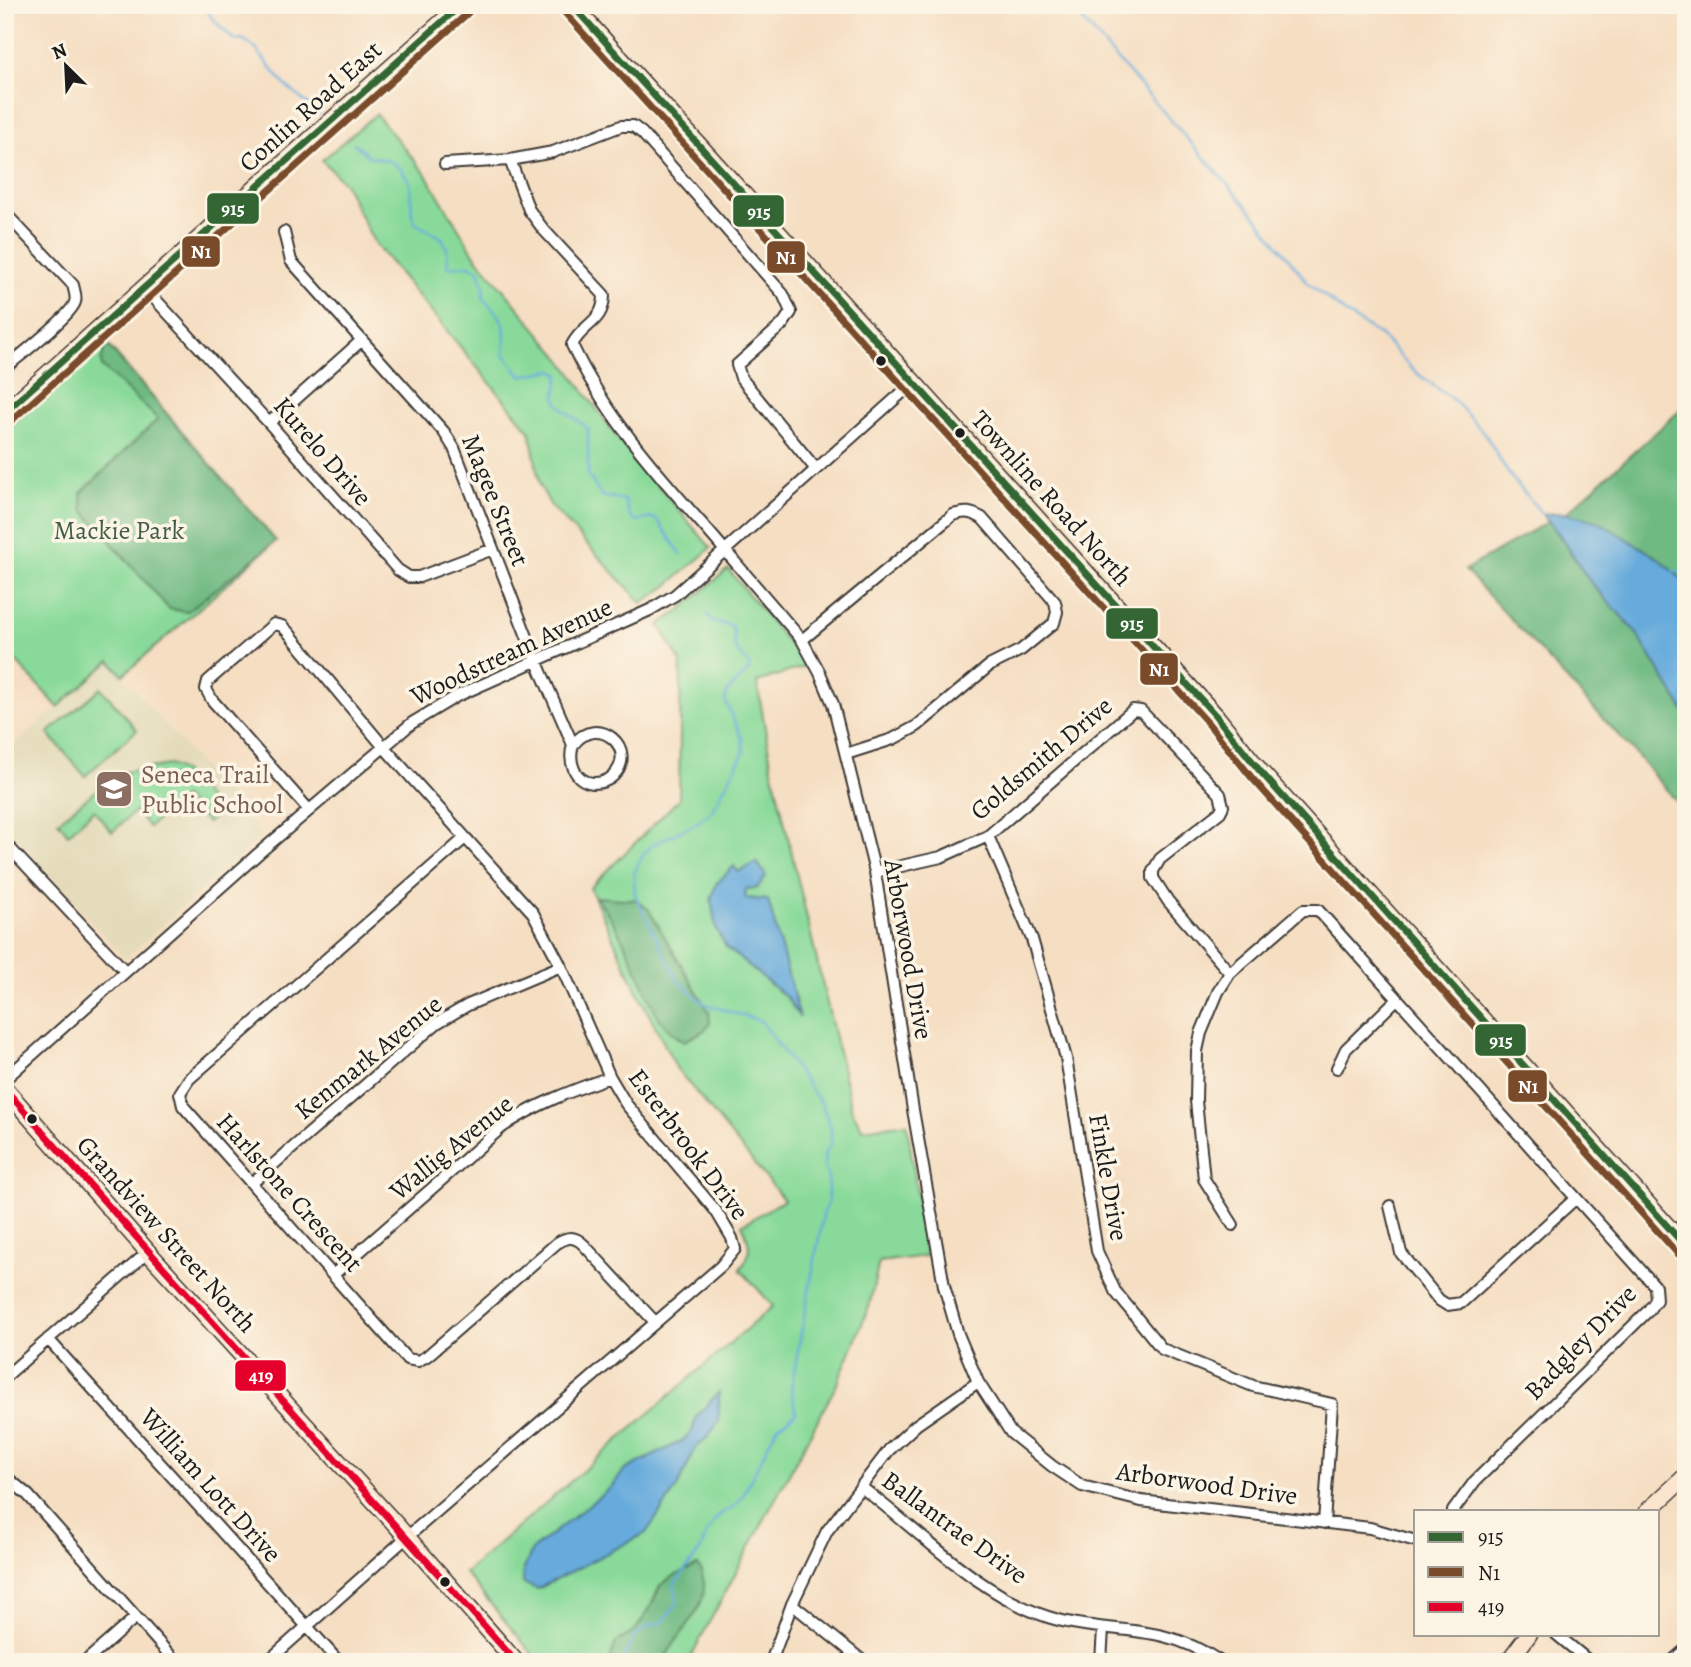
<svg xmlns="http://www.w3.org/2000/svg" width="1691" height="1667" font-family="Alegreya,serif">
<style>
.built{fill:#e4dbba}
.green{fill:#89da9a;stroke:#527b5b;stroke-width:2}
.forest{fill:#6eba82;stroke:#456b4f;stroke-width:2}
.water{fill:#66abdc;stroke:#41647c;stroke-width:2}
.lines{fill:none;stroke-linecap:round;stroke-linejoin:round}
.stream{stroke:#66abdc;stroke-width:2.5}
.street-casing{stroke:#3d3935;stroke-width:14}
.secondary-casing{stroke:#3d3935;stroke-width:19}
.street{stroke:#fff;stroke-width:10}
.secondary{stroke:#fce5cf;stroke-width:16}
.bus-1-casing{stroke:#fcf5e5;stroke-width:12}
.bus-2-casing{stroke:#fcf5e5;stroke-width:12}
.bus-3-casing{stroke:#fcf5e5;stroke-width:12}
.bus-1{stroke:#363;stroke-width:7}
.bus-2{stroke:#7a4b2a;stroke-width:7}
.bus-3{stroke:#e4002b;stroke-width:7}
.bus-dot{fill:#1c1c1c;stroke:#fcf5e5;stroke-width:2.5}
.labels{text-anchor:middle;stroke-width:7;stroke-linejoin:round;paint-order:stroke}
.street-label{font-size:26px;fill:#1c1c1c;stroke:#fcf5e5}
.park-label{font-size:26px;fill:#425e48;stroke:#fcf5e5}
.education-label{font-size:26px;fill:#785e54;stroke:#fcf5e5;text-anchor:start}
.line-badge{stroke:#fcf5e5;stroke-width:2.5}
.badge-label{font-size:19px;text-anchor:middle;font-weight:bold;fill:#fff}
</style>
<rect width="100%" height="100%" fill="#fcf5e5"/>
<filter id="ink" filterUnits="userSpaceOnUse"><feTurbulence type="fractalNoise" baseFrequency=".0143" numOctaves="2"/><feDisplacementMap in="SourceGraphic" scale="14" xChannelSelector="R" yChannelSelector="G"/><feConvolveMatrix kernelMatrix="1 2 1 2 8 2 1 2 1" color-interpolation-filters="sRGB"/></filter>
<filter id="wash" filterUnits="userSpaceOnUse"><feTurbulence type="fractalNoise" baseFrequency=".00686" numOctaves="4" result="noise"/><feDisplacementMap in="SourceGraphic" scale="28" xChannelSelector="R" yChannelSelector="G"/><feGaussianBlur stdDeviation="1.57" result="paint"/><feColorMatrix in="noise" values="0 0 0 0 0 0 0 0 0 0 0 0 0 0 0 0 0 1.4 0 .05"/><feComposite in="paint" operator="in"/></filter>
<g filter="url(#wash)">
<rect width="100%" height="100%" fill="#f5dec2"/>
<!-- built -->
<path class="built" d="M110 661 262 835 125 959 5 825V753Z"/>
<!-- green -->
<path class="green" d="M376 114 425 173 476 257 562 360 618 439 711 548 666 587 642 603 551 506 540 486 530 431 375 244 344 183 322 160Z
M106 343 276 541 123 675 110 661 58 707 5 649V430Z
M728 569 807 666 757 682 772 769 852 1110 862 1129 907 1123 926 1256 879 1262 869 1307 837 1384 688 1662H539L465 1573 773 1306 740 1269C753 1255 750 1241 742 1225L784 1200 677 1069 639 995 590 888 679 799 681 662 659 625 682 609Z
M101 688 137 730 85 776 48 733Z
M169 765C191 772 204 795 219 813L207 823 184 797 149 827 135 811 112 832 94 810 68 834 58 821 118 773Z"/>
<!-- forest -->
<path class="forest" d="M106 343 276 541 187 612 169 609 83 510 81 493 158 419 102 367 101 360Z
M1686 405V583L1658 558 1597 522 1566 513Z
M1549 521 1591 583 1635 631 1686 714V812L1634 752 1465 570Z
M596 897 637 900 649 910 709 1012 710 1024 702 1032 685 1041C657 1029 649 995 637 970 626 945 613 918 596 897Z
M697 1565C722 1600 676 1632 663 1662H609L616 1642 634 1632 649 1610 660 1586 670 1578Z"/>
<!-- water -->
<path class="water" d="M1565 513 1597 521 1658 558 1686 583V714L1635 631 1591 583 1560 535 1542 514Z
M757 862 766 876 757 888 746 889 745 898 768 900 800 1018 787 998 726 947 716 929 711 900 716 884 734 866 738 872Z
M719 1392V1421L708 1437 696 1447 678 1486 646 1533 538 1589 523 1583V1571L532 1550 610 1488 625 1470 680 1442 692 1432 696 1417Z"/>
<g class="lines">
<!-- stream -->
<path class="stream" d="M205 5 212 18 234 40 243 39 255 48 284 84 319 114
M1069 5 1253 213 1308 283 1348 315 1381 336 1414 371 1456 402 1485 434 1508 473 1542 514
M354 143 368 156 389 161 400 168 410 182 412 215 415 223 442 238 447 249 448 267 469 265 479 270 484 287 483 298C505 322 507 321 504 354L521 376 553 370 559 374C559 382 556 390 556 397 557 409 580 420 588 429V475L602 496 625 500 629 515 635 521 652 518 657 520 681 554
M1673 571 1686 573
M622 1662 634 1637 648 1626 662 1623 678 1602 674 1585 701 1549 706 1534 720 1514 734 1507 742 1497 777 1427 796 1413 791 1388 824 1210 828 1203V1177L824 1165 825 1152 831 1145V1128L821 1103 761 1021 705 1004 678 981 635 895 634 873 643 855 652 845 695 824 711 812 744 752 742 738 725 701 727 692 749 670V664C744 658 735 652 734 644 733 636 736 634 732 626L712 621 707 614"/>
</g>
</g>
<g filter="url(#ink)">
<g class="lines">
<defs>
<path id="street" d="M510 160 529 210 543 229 604 295C604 323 583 323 572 345 604 413 654 470 704 526 737 564 769 602 802 640L820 673 833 704 875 872 913 1110 944 1286 958 1334 978 1382 1011 1433 1052 1466 1082 1486 1141 1501 1370 1528 1416 1541
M445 164 510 160 553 152 621 126H633L642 133 783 294 791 312 783 324 737 365 741 378 815 468
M5 213 73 285C74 290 77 297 75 302 72 315 18 357 5 368
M284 232 291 261 444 432 454 448 536 660 573 745C568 761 574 781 593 783 600 783 608 781 613 776 640 749 597 712 573 745
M144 287 269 423 398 570 409 577H419L493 549
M269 423 362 340
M802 640 953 515C966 511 971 512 982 518L1055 602 1057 612 1054 623 1021 650 989 666 917 726 893 739 846 754
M988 836 1032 939 1066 1058 1097 1251 1115 1291 1162 1349 1253 1386 1332 1404 1324 1523
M465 838 189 1079 180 1093 183 1106 407 1359 418 1361 427 1356 557 1243C568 1236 575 1236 584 1245L655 1322
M5 843 125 971
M875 872 941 857 988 836 1133 710 1141 711 1220 794 1223 806 1220 812 1160 859 1153 871V878L1168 901 1230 973
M1337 1068 1346 1049 1397 999
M5 1079 259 853 412 723 457 696 650 610 675 595 914 382
M252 1183 437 1023 468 1005 561 966
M1390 1206 1401 1253 1439 1300 1447 1305 1461 1303 1575 1199
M1233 1225 1204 1179 1196 1101 1197 1051 1201 1033 1218 992 1230 973 1303 910H1318L1655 1286 1656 1300 1648 1311 1475 1481 1453 1511
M334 1274 501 1128C533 1105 573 1090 610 1077
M48 1339 339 1662
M5 1377 148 1252
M5 1476 28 1495 176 1662
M861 1487C920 1531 976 1593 1048 1617 1086 1629 1125 1627 1163 1636 1184 1641 1203 1650 1221 1662
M792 1604 864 1662
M1556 1634 1590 1662
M85 1662 136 1617
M267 1662 407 1537 721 1266 735 1249 732 1238 716 1211 626 1104 610 1077 561 966 533 913 383 746 288 632 282 626 274 624 208 681 206 689 212 700 309 810
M771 1662 792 1604 827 1531 889 1450 916 1425 978 1382
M1101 1662 1103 1629
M1330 1662V1661
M1671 1662 1686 1649"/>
<path id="secondary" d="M572 5 1215 715 1260 771 1686 1247
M5 412 461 5
M5 1089 148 1252 398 1527 516 1662
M1648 1511 1686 1476
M1508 1662 1529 1634"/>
</defs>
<!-- street casing -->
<use href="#street" class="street-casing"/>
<!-- secondary casing -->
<use href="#secondary" class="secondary-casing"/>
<!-- street -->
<use href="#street" class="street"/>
<!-- secondary -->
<use href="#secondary" class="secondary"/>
<defs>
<path id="bus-1" d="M572 5 1215 715 1260 771 1686 1247
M5 412 461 5"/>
<path id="bus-2" d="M564 12 1207 722 1252 778 1678 1254
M12 420 468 13"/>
<path id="bus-3" d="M5 1089C174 1282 347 1469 516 1662"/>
</defs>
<!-- bus-1 casing -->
<use href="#bus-1" class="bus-1-casing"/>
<!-- bus-2 casing -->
<use href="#bus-2" class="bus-2-casing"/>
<!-- bus-3 casing -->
<use href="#bus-3" class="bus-3-casing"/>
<!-- bus-1 -->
<use href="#bus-1" class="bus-1"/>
<!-- bus-2 -->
<use href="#bus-2" class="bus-2"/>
<!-- bus-3 -->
<use href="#bus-3" class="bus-3"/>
</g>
</g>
<!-- icons -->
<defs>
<symbol id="school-square" viewBox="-11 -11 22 22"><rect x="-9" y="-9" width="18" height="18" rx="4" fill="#8d6e63" stroke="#fcf5e5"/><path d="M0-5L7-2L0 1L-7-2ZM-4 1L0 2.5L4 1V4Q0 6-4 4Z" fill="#fff"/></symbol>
</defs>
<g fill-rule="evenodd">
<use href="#school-square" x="92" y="767" width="44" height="44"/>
</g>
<!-- markers -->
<g class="bus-dot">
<circle cx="881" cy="361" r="6"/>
<circle cx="960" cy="433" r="6"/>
<circle cx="32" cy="1119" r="6"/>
<circle cx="445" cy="1582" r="6"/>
</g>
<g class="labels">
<!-- street labels -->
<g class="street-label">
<text transform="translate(310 106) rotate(-42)" y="9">Conlin Road East</text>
<text transform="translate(323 451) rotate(49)" y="9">Kurelo Drive</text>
<text transform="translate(1052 498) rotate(48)" y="9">Townline Road North</text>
<text transform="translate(496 500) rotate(68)" y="9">Magee Street</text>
<text transform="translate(511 651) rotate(-25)" y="9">Woodstream Avenue</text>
<text transform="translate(1041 758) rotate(-40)" y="9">Goldsmith Drive</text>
<text transform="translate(909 949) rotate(80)" y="9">Arborwood Drive</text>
<text transform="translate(368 1057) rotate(-39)" y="9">Kenmark Avenue</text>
<text transform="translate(689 1144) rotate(53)" y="9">Esterbrook Drive</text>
<text transform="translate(451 1147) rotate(-39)" y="9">Wallig Avenue</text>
<text transform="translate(1109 1177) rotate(80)" y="9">Finkle Drive</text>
<text transform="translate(290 1192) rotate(48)" y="9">Harlstone Crescent</text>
<text transform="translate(167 1234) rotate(48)" y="9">Grandview Street North</text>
<text transform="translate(1580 1342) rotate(-46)" y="9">Badgley Drive</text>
<text transform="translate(1207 1483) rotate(8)" y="9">Arborwood Drive</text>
<text transform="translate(211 1485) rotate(48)" y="9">William Lott Drive</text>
<text transform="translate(955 1527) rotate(36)" y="9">Ballantrae Drive</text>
</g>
<!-- park labels -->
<g class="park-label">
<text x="119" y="539">Mackie Park</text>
</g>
<!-- education labels -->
<g class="education-label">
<text x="141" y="783">Seneca Trail<tspan x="141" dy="30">Public School</tspan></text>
</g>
</g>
<g class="line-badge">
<rect x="206" y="192" width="54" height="33" rx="7" fill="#363"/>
<rect x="732" y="194" width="53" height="34" rx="7" fill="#363"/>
<rect x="181" y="235" width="40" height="33" rx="7" fill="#7a4b2a"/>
<rect x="766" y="240" width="40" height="34" rx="7" fill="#7a4b2a"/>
<rect x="1105" y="607" width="54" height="33" rx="7" fill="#363"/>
<rect x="1139" y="652" width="40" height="34" rx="7" fill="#7a4b2a"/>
<rect x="1474" y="1023" width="53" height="34" rx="7" fill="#363"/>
<rect x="1507" y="1069" width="41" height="34" rx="7" fill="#7a4b2a"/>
<rect x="234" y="1359" width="53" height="33" rx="7" fill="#e4002b"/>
</g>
<g class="badge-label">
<text x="233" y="215">915</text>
<text x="759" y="218">915</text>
<text x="201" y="258">N1</text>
<text x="786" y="264">N1</text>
<text x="1132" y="630">915</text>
<text x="1159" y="676">N1</text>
<text x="1501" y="1047">915</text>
<text x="1528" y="1093">N1</text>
<text x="261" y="1382">419</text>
</g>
<!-- margin -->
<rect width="1691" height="1667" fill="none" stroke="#fcf5e5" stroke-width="28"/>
<!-- legend -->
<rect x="1414" y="1510" width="245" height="126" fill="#fcf5e5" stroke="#a29e95" stroke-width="2"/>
<rect x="1428" y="1532" width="35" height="10" fill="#336633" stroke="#a29e95" stroke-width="2"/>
<text x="1478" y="1544" font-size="21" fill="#1c1c1c">915</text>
<rect x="1428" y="1567" width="35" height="10" fill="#7a4b2a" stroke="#a29e95" stroke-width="2"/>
<text x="1478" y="1580" font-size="21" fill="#1c1c1c">N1</text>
<rect x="1428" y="1602" width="35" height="10" fill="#e4002b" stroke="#a29e95" stroke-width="2"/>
<text x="1478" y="1614" font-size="21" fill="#1c1c1c">419</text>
<!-- north arrow -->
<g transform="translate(66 66) rotate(336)" stroke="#fcf5e5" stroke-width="5" paint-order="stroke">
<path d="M0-5L12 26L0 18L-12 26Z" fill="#1c1c1c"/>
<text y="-10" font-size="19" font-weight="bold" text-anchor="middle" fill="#1c1c1c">N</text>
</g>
</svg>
